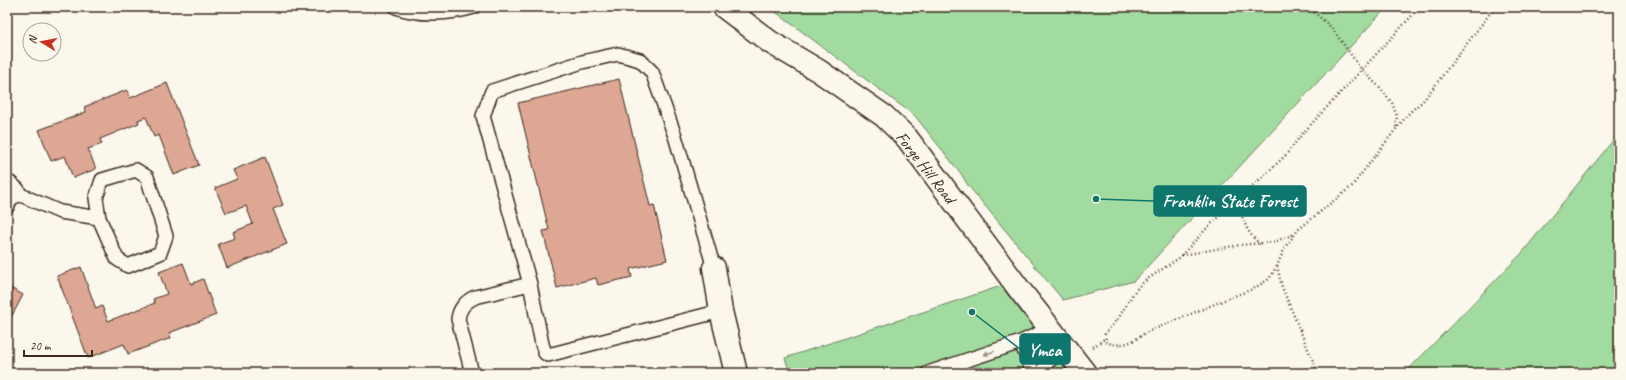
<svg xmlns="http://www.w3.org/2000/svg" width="1626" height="380" font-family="Caveat,sans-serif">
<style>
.green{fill:#a2dba0;stroke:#6e825f}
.building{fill:#dda794;stroke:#3b2a1e}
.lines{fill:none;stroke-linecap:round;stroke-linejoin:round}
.lane-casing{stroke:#3b2a1e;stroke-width:16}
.street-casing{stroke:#3b2a1e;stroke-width:25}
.path{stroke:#3b2a1e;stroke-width:2.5;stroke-dasharray:1 3;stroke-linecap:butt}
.lane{stroke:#fbf7ec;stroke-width:13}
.street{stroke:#fbf7ec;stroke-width:22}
.oneway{fill:#9b9085}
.labels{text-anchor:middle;stroke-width:3;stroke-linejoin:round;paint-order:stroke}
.street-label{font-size:17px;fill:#3b2a1e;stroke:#fbf7ec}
.leader{fill:none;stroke:#0f766e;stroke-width:1.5}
.callout-dot{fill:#0f766e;stroke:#fbf7ec;stroke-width:1.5}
.callout{fill:#0f766e;stroke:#0f766e;stroke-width:1.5}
.callout-label{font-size:18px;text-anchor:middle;font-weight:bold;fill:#fff}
</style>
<rect width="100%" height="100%" fill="#fbf7ec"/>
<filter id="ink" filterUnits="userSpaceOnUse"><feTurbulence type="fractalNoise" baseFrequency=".025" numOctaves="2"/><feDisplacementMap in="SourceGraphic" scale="8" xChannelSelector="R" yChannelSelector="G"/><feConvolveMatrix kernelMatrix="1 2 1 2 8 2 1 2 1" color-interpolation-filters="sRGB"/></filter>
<g filter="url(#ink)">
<!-- green -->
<path class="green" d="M769 7H1387L1134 281 1063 300 967 184 962 175 915 116Z
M1619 133V373H1405L1522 253Z
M1001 286 1069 373H790L785 358Z"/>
<!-- building -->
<path class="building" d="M619 79 650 206 654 205 667 260 630 269 632 277 598 285 596 278 557 288 543 231 549 230 518 103Z
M167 83 199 165 174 175 159 135 154 137 146 117 138 120 139 123 100 139 102 144 88 149 96 169 73 178 65 156 51 161 39 130 86 112 84 107 127 90 130 98Z
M265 157 283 205 273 209 287 244 227 268 218 244 235 238 233 232 253 224 246 206 226 213 215 188 237 179 233 170Z
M183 263 191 284 203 279 216 315 169 333 171 338 128 354 124 344 88 358 57 276 81 267 96 309 102 306 108 321 155 303 153 299 167 294 159 272Z
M7 286 23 295 7 325Z"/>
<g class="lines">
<defs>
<path id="lane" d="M396 7C420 16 450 14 474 7
M136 170 147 177 166 236 160 253 128 266 117 259 99 218 96 198 102 180Z
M7 207 14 192 60 212 99 218
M530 284 542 344 545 353 548 355 721 311
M1021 342 1049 329
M472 373 458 319C459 309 466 301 475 297L530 284 483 116 492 91 582 62 618 54 640 60 652 72 675 136 714 268
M928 373 1021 342 1033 373
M1042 373 1047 362 1066 349"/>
<path id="street" d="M724 7 770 42 819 71 884 116 907 138 1019 289 1085 373
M7 186 14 192
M714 268 721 311 736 373"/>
</defs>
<!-- lane casing -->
<use href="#lane" class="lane-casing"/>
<!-- street casing -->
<use href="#street" class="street-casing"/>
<!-- path -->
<path class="path" d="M1308 7 1331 27 1362 70 1381 89 1392 103 1397 116 1396 129
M1420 7 1303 133 1285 156 1208 227 1179 258 1149 278 1140 285 1133 294 1119 317 1105 334 1106 342C1121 348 1133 342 1145 333L1234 296 1253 289 1269 279 1277 266 1285 247 1299 229 1352 186 1396 129 1410 112 1423 101 1495 7
M1240 197C1240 216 1245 231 1260 244
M1182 255 1240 245 1274 242 1294 234
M1277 266 1282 287 1318 373
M1093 347 1106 338
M1617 373 1619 372"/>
<!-- lane -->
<use href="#lane" class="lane"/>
<!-- street -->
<use href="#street" class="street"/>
</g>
<!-- one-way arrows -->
<defs><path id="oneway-solid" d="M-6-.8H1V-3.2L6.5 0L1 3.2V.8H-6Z"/></defs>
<use class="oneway" href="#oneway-solid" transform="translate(989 353) rotate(162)"/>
</g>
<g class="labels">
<!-- street labels -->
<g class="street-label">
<text transform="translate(926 167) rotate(52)" y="6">Forge Hill Road</text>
</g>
</g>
<!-- callouts -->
<path class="leader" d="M1096 199L1154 201M972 312L1020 349"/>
<g class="callout-dot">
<circle cx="1096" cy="199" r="4"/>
<circle cx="972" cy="312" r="4"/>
</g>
<g class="callout">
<rect x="1154" y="186" width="152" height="30" rx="4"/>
<rect x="1020" y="334" width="50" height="30" rx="4"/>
</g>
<g class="callout-label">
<text x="1230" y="207">Franklin State Forest</text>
<text x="1045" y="356">Ymca</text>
</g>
<!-- margin -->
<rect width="1626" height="380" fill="none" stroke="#fbf7ec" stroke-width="24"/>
<rect x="12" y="12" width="1602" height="356" fill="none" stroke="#3b2a1e" stroke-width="1.5" filter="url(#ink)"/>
<!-- north arrow -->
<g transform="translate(42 42) rotate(280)"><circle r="19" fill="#fbf7ec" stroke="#aea59a"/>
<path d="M0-3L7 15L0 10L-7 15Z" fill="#c8321e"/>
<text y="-6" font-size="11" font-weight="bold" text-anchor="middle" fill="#3b2a1e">N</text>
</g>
<!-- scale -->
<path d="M24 350v6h68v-6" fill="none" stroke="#3b2a1e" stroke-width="2"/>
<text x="30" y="350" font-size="12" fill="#3b2a1e" stroke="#fbf7ec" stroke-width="3" paint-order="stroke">20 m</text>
</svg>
